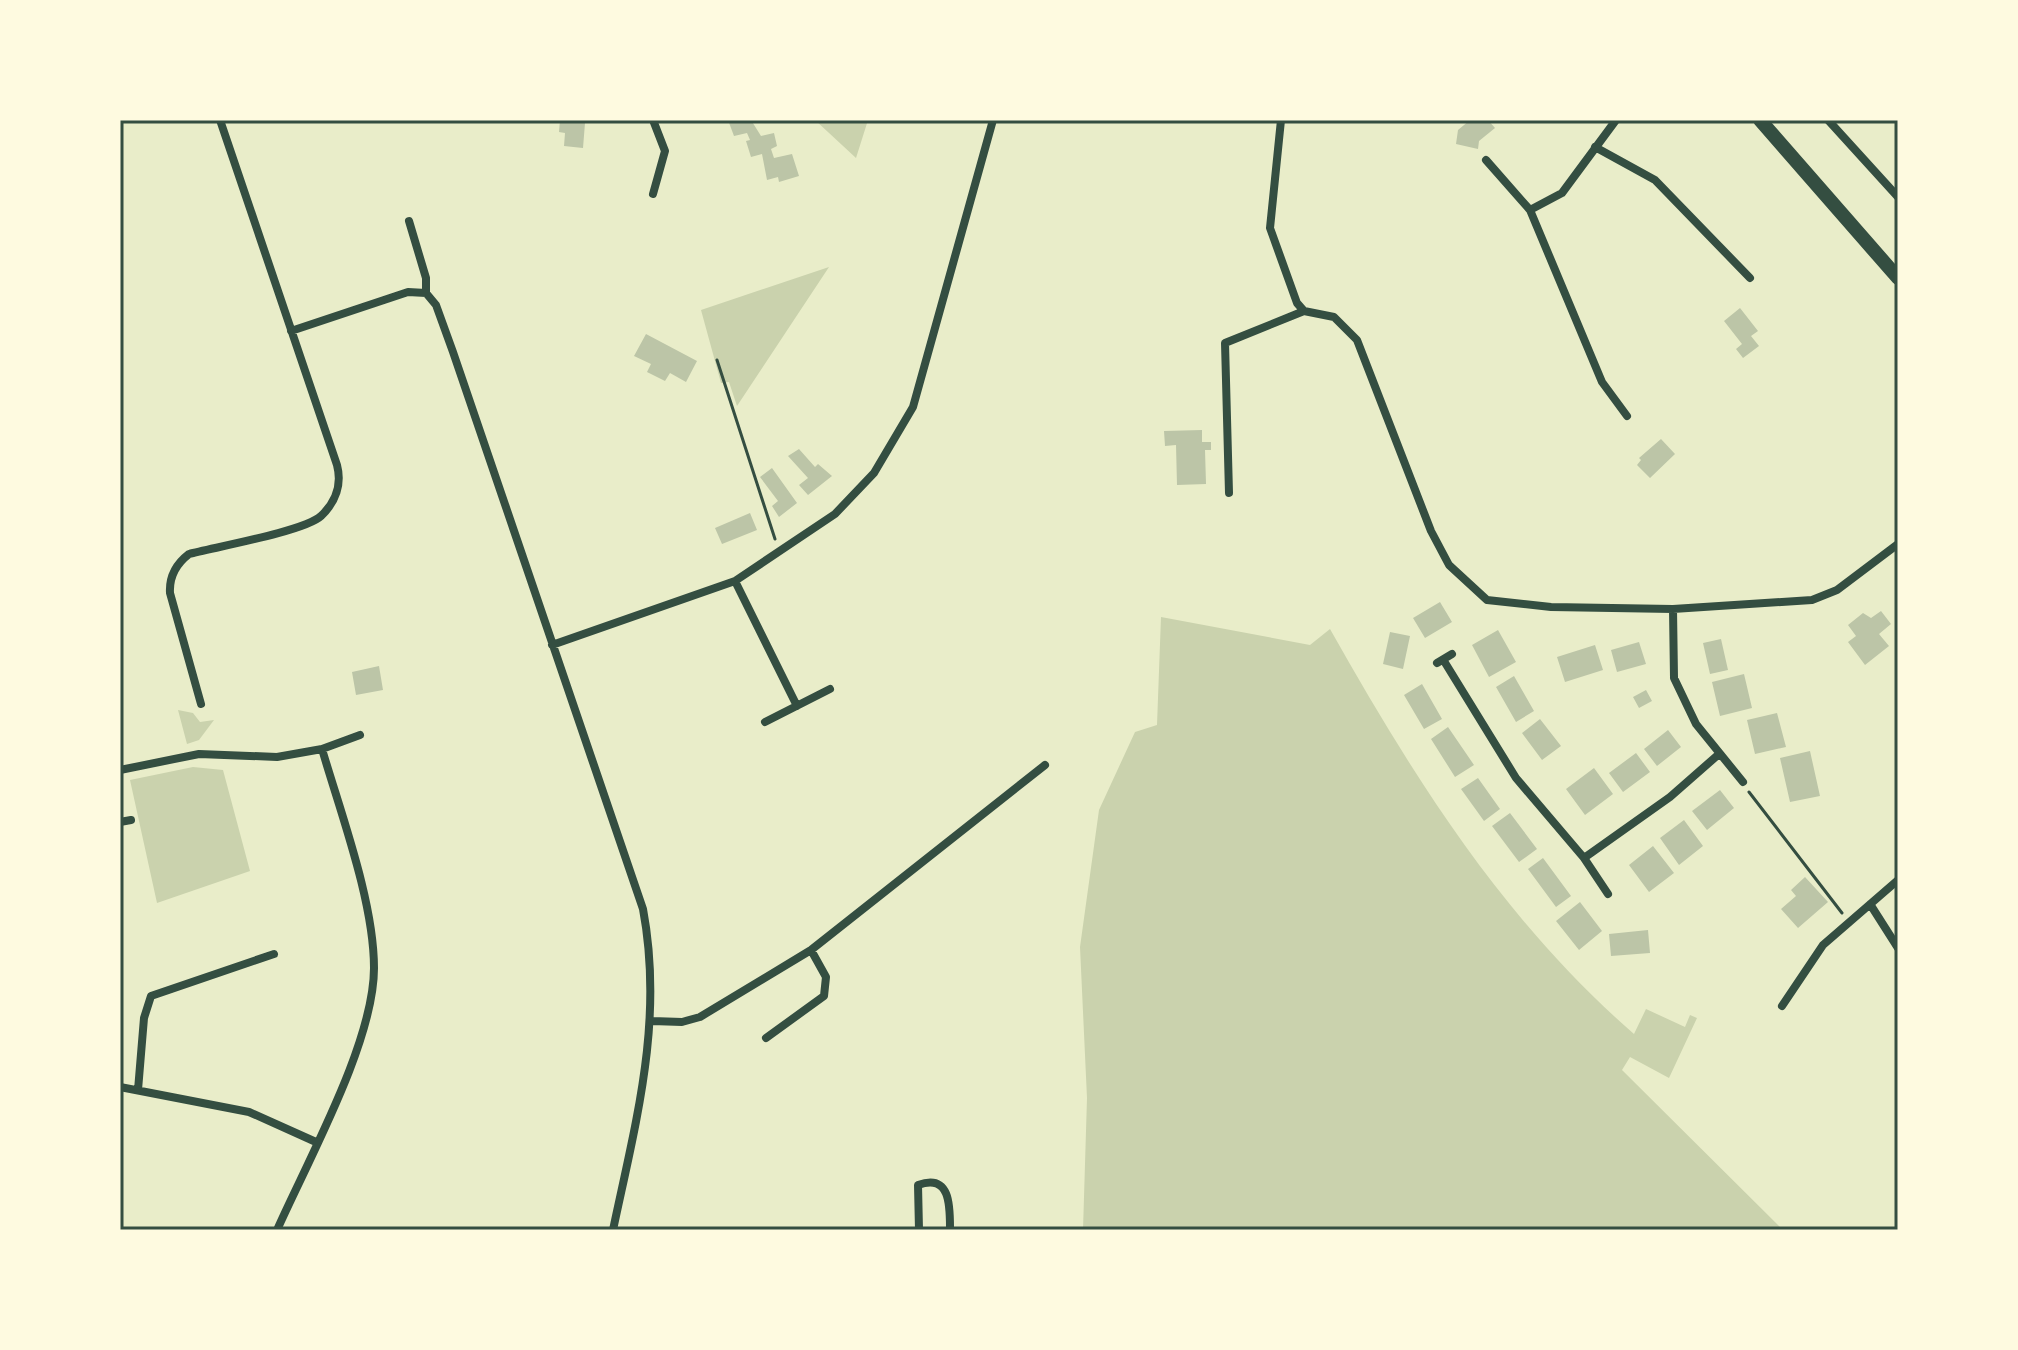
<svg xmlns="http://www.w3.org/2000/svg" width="2018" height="1350" font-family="Mulish,sans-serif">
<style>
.green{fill:#cad2ad}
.building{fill:#bcc5a7}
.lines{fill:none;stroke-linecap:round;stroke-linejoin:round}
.path{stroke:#344e41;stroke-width:3}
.minor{stroke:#344e41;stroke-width:8}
.primary{stroke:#344e41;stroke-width:14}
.neatline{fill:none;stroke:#344e41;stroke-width:3}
</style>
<rect width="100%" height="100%" fill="#e9edc9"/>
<!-- green -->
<path class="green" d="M815 120H868L856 158Z
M829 267 737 406 729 382 721 383 701 310Z
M1161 617 1310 645 1330 629C1414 778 1503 920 1634 1034L1646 1009 1685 1027 1690 1015 1697 1018 1669 1078 1630 1057 1622 1070 1783 1230H1083L1087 1098 1080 947 1099 810 1135 732 1157 725Z
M178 710 193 713 200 722 214 720 199 740 187 744Z
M193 767 223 770 250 871 157 903 130 780Z"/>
<!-- building -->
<path class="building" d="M560 120 585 123 583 148 564 146 565 133 559 132Z
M728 120H751L761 136 774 133 777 146 771 149 774 158 792 154 799 176 779 182 778 177 767 180 762 154 751 157 746 141 750 140 747 133 734 136Z
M1470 120H1488L1495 128 1479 141 1478 149 1456 144 1458 130Z
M1740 308 1758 331 1751 336 1759 346 1743 358 1736 349 1742 344 1724 321Z
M646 334 697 361 686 382 670 373 665 381 647 372 651 364 634 356Z
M1202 430V442H1211V450H1205L1206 484 1177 485 1176 445 1165 446 1164 431Z
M1661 439 1675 454 1650 478 1637 465 1641 460 1639 458Z
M799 449 815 467 818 464 832 476 808 495 799 485 808 478 788 456Z
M772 468 797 503 779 517 772 506 778 501 760 477Z
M750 513 757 530 722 544 715 528Z
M1440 602 1452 622 1425 638 1413 618Z
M1881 611 1891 624 1879 634 1889 646 1865 665 1848 642 1856 636 1848 625 1863 613 1871 618Z
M1498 630 1516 662 1489 677 1472 645Z
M1390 632 1410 636 1403 669 1383 664Z
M1721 639 1728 670 1710 674 1703 643Z
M1639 642 1646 664 1617 672 1611 650Z
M1595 645 1603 670 1565 682 1557 657Z
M379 666 383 690 356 695 352 672Z
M1744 674 1752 708 1720 716 1712 682Z
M1514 676 1534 711 1516 722 1496 687Z
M1422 684 1442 719 1424 729 1404 695Z
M1646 690 1652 701 1639 708 1633 697Z
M1777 713 1786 747 1755 754 1747 720Z
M1540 719 1561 746 1542 760 1522 733Z
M1448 727 1474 765 1455 777 1431 739Z
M1668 730 1681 747 1657 766 1644 749Z
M1810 751 1820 796 1790 802 1780 758Z
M1636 753 1650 772 1623 792 1609 773Z
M1594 768 1613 794 1585 815 1566 789Z
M1478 778 1500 809 1484 821 1461 789Z
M1720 790 1734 808 1707 830 1692 811Z
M1510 813 1537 849 1519 862 1492 826Z
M1684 820 1703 846 1679 865 1660 838Z
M1653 846 1674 873 1649 892 1629 865Z
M1543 858 1571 896 1556 907 1528 869Z
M1805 877 1828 902 1798 928 1781 909 1796 896 1791 890Z
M1580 902 1602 931 1579 950 1556 921Z
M1648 930 1650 953 1611 956 1609 934Z"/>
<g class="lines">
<!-- path -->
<path class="path" d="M717 360 775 539
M1749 792 1842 913"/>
<!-- minor -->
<path class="minor" d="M653 120 665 151 653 194
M1281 120 1270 228 1297 303 1304 311 1334 317 1357 340 1431 531 1449 565 1487 600 1551 607 1673 609 1812 600 1837 590 1898 544
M1828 120 1898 197
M1595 147 1655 180 1750 278
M1486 160 1530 210 1602 382 1627 416
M1530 210 1562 193 1616 120
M409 221 426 278V293L436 305 453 352 643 909C664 1021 636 1121 613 1230
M291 331 408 292 426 293
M1229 493 1225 343 1304 311
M735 581 797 706
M1673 609 1674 678 1696 724 1743 782
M552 645 735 581 835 514 874 473 913 407 993 120
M1444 661 1516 778 1584 858 1608 894
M1437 663 1452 654
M201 704 170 593C169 576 176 564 189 554 216 547 305 531 321 516 336 502 342 484 337 465L220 120
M765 722 830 689
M120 770 199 754 277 757 322 749 360 735
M120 822 131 820
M1584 858 1670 797 1719 754
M1870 904 1898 948
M1782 1006 1823 945 1898 880
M652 1021 682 1022 700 1017 811 950 1045 765
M766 1038 824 996 826 977 811 950
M120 1087 249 1112 316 1142
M138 1090 144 1018 151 996 274 954
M277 1230C308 1160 374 1042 374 968 374 902 341 814 322 749
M919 1230 918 1185C951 1173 950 1207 950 1230"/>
<!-- primary -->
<path class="primary" d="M1760 120 1898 278"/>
</g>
<!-- border -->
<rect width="2018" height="1350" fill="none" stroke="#fefae0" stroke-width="244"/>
<rect x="122" y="122" width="1774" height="1106" class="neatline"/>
</svg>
